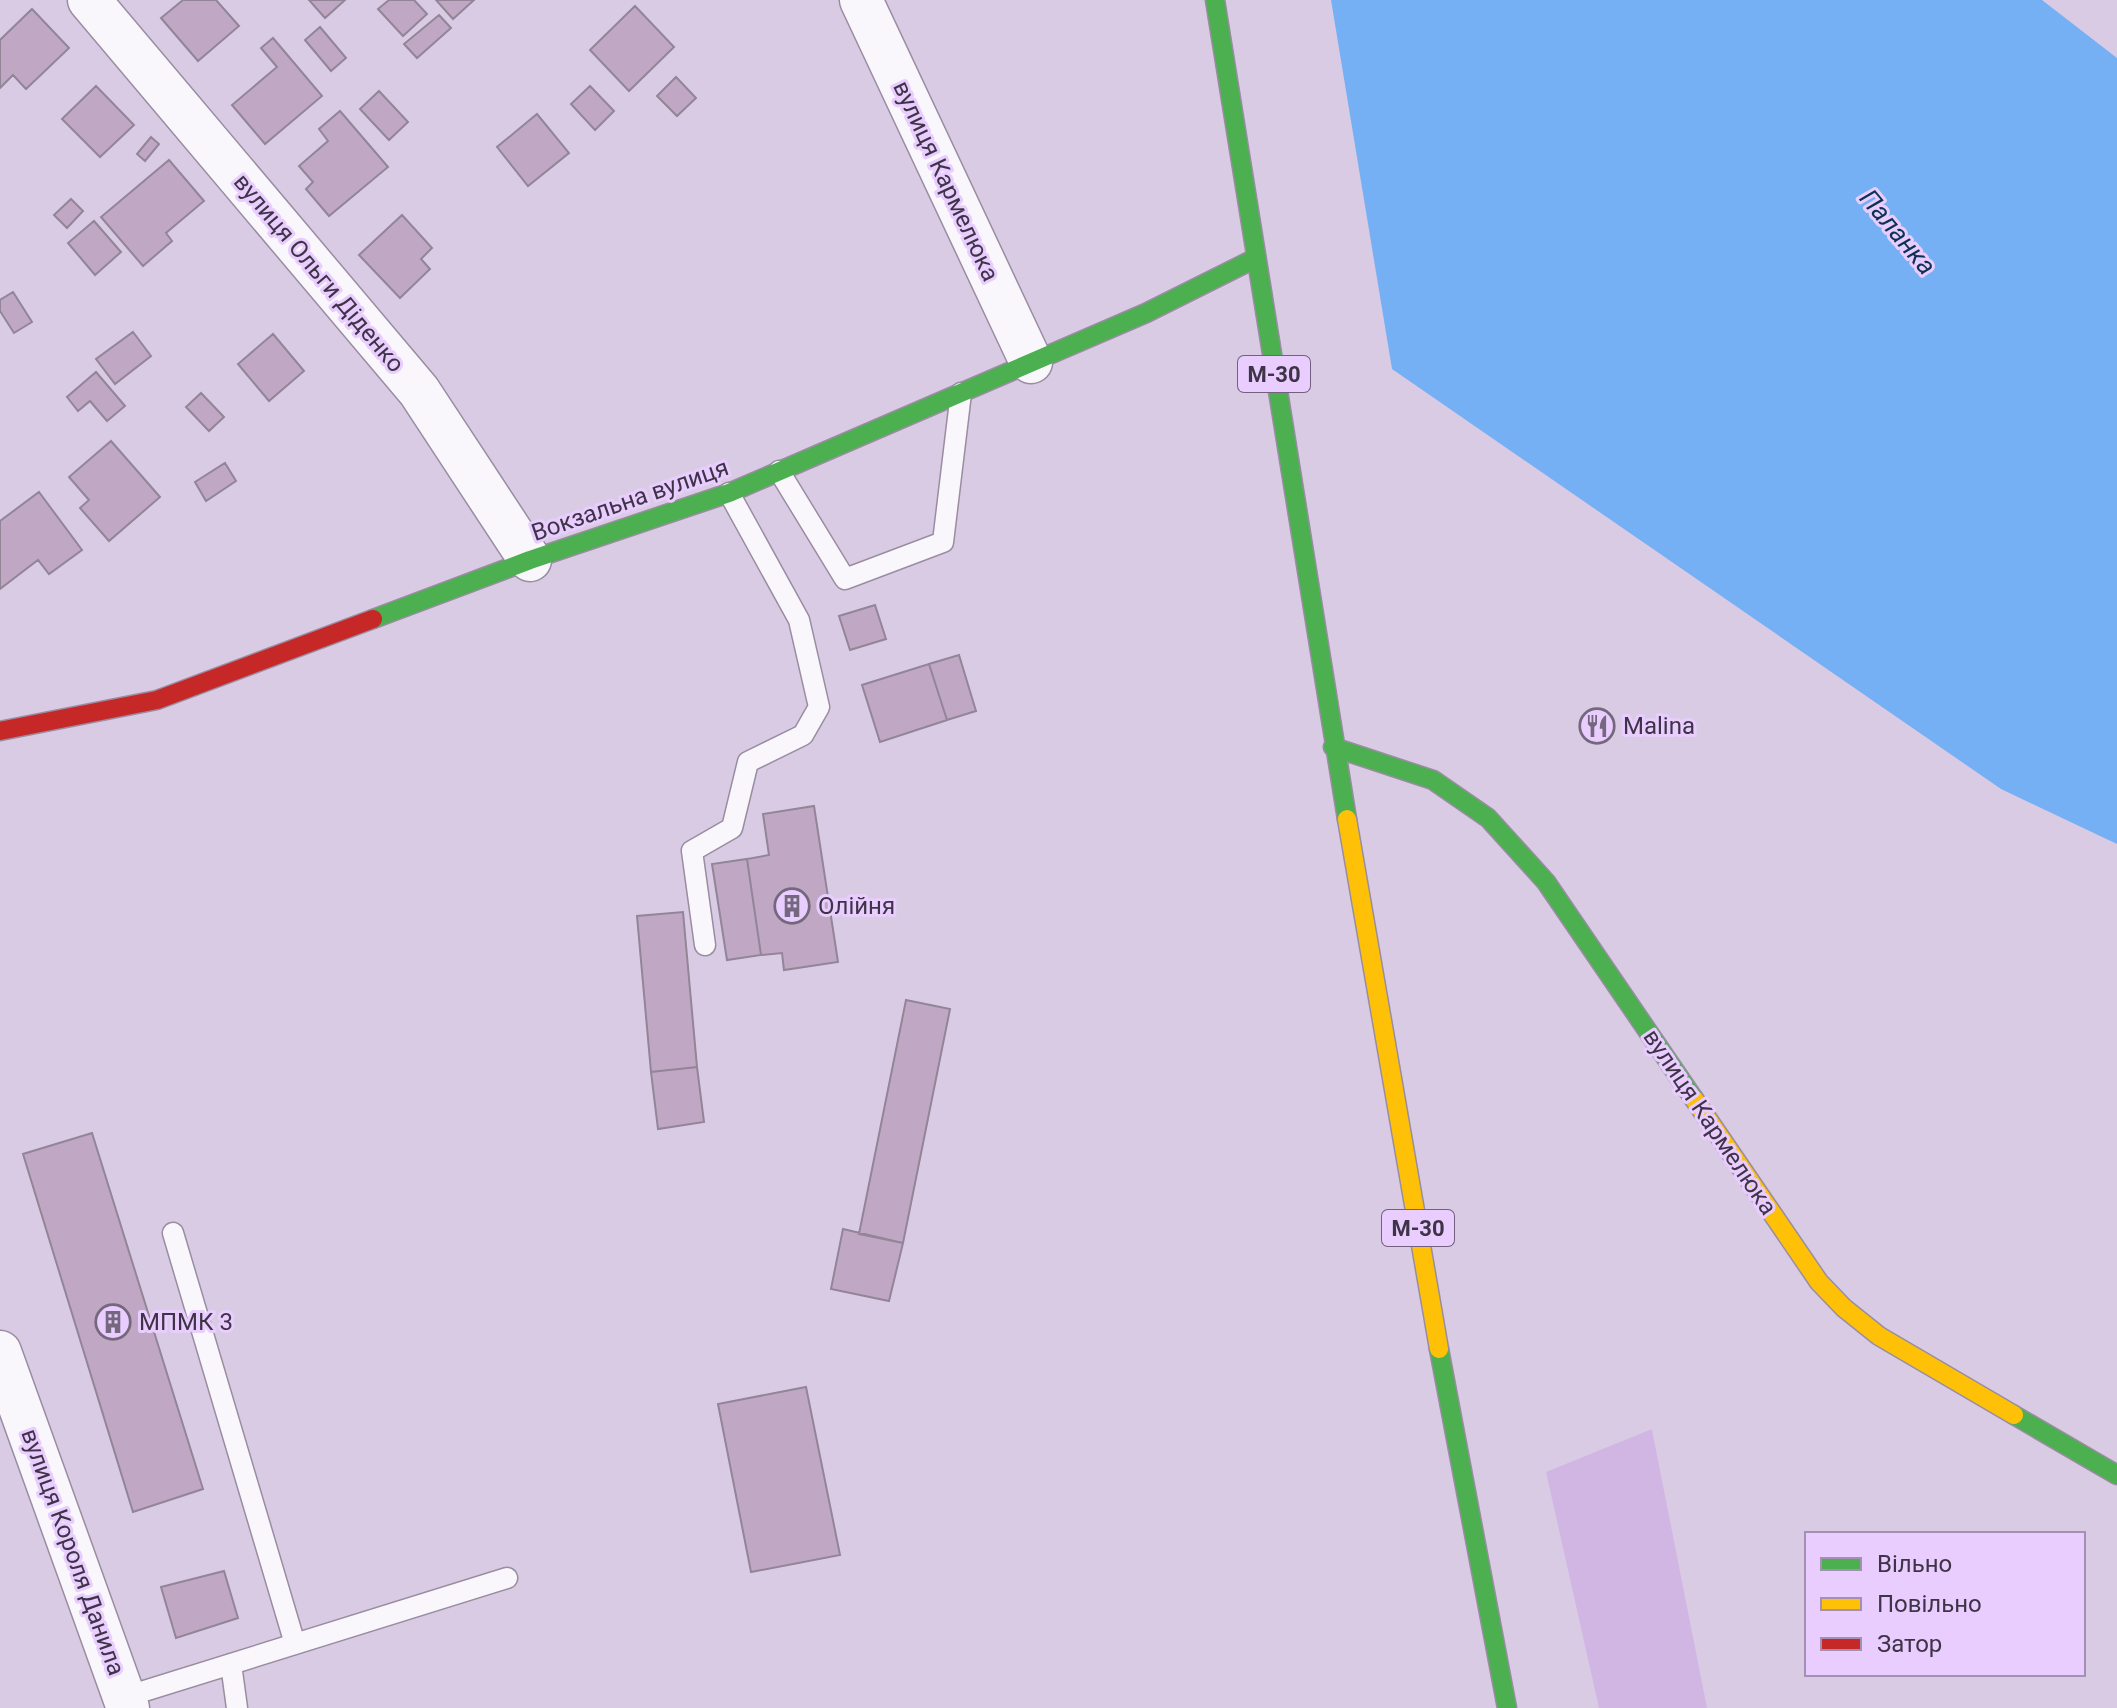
<svg xmlns="http://www.w3.org/2000/svg" width="2117" height="1708" font-family="Roboto,sans-serif">
<style>
.green{fill:#d1b6e4}
.water{fill:#76b0f4}
.building{fill:#c0a8c4;stroke:#928597;stroke-width:2}
.lines{fill:none;stroke-linecap:round;stroke-linejoin:round}
.lane-casing{stroke:#998da1;stroke-width:23}
.street-casing{stroke:#998da1;stroke-width:45}
.fast-casing{stroke:#998da1;stroke-width:21}
.slow-casing{stroke:#998da1;stroke-width:21}
.jam-casing{stroke:#998da1;stroke-width:21}
.lane{stroke:#f9f7fb;stroke-width:20}
.street{stroke:#f9f7fb;stroke-width:42}
.fast{stroke:#4caf50;stroke-width:18}
.slow{stroke:#ffc107;stroke-width:18}
.jam{stroke:#c62828;stroke-width:18}
.labels{text-anchor:middle;stroke-width:6;stroke-linejoin:round;paint-order:stroke}
.shield{fill:#e8cdfe;stroke:#71617e;stroke-width:2}
.shield-label{font-size:22px;font-weight:bold;fill:#3e3347}
.street-label{font-size:24px;fill:#3e3347;stroke:#e8cdfe}
.poi-label{font-size:24px;fill:#3e3347;stroke:#e8cdfe;text-anchor:start}
.water-label{font-size:26px;font-style:italic;fill:#0c3152;stroke:#e8cdfe}
</style>
<rect width="100%" height="100%" fill="#dacbe5"/>
<!-- green -->
<path class="green" d="M1652 1429V1430L1707 1708H1599L1546 1472Z"/>
<!-- water -->
<path class="water" d="M1331 0H2042L2117 58V844L2001 789 1392 369Z"/>
<!-- building -->
<path class="building" d="M183 0H216L239 26 198 61 161 18Z
M309 0H345L325 18Z
M389 0H414L427 14 403 36 378 9Z
M436 0H474L453 19Z
M635 6 674 47 629 91 590 50Z
M32 9 69 48 26 89 13 75 0 88V40Z
M439 15 451 28 417 58 404 44Z
M320 27 346 58 331 71 305 40Z
M273 38 322 96 265 144 232 105 277 67 261 48Z
M676 77 696 98 677 116 657 96Z
M96 86 134 125 100 157 62 119Z
M590 86 614 111 595 130 571 104Z
M379 91 408 122 389 140 360 109Z
M340 111 388 167 329 216 306 189 313 182 299 166 328 141 319 129Z
M537 114 569 153 528 186 497 147Z
M151 137 159 144 145 161 137 154Z
M169 160 204 201 166 233 172 241 143 266 101 217Z
M71 199 83 211 67 228 54 215Z
M402 215 432 248 421 259 430 269 400 298 359 255Z
M94 221 121 252 95 275 68 243Z
M13 292 32 322 14 333 0 311V300Z
M133 332 151 356 115 384 96 359Z
M273 334 304 371 269 401 238 364Z
M96 372 125 406 107 421 90 401 78 411 67 397Z
M201 393 224 417 209 431 186 407Z
M111 441 160 497 109 541 80 508 89 500 69 477Z
M225 463 236 481 206 501 195 482Z
M39 492 82 550 49 574 38 560 0 589V521Z
M875 605 886 639 850 650 839 616Z
M959 655 976 711 947 720 929 664Z
M929 664 947 720 880 742 862 685Z
M814 806 838 962 784 970 782 953 761 955 747 859 769 855 763 814Z
M747 859 761 955 727 960 712 864Z
M683 912 697 1067 651 1072 637 916Z
M906 1000 950 1009 903 1243 859 1234Z
M697 1067 704 1122 658 1129 651 1072Z
M92 1133 203 1489 133 1512 23 1154Z
M843 1229 903 1243 889 1301 831 1289Z
M806 1387 840 1555 751 1572 718 1404Z
M224 1571 238 1618 176 1638 161 1587Z"/>
<g class="lines">
<defs>
<path id="lane" d="M779 471 845 579 943 542 961 393
M705 945 692 851 732 828 748 762 803 735 819 707 799 620 729 493
M173 1233 295 1644
M231 1664 237 1708
M125 1697 507 1578"/>
<path id="street" d="M89 0 419 391 530 560
M861 0 1031 362
M0 1352 128 1708"/>
<path id="fast" d="M1215 0 1347 819
M373 619 530 560 729 493 1146 313 1256 258
M1333 747 1433 780 1488 818 1546 882 1694 1099
M1439 1349 1507 1708
M2014 1415 2117 1475"/>
<path id="slow" d="M1347 819 1439 1349
M1694 1099 1819 1282 1844 1308 1879 1336 2014 1415"/>
<path id="jam" d="M0 731 157 700 373 619"/>
</defs>
<!-- lane casing -->
<use href="#lane" class="lane-casing"/>
<!-- street casing -->
<use href="#street" class="street-casing"/>
<!-- fast casing -->
<use href="#fast" class="fast-casing"/>
<!-- slow casing -->
<use href="#slow" class="slow-casing"/>
<!-- jam casing -->
<use href="#jam" class="jam-casing"/>
<!-- lane -->
<use href="#lane" class="lane"/>
<!-- street -->
<use href="#street" class="street"/>
<!-- fast -->
<use href="#fast" class="fast"/>
<!-- slow -->
<use href="#slow" class="slow"/>
<!-- jam -->
<use href="#jam" class="jam"/>
</g>
<!-- icons -->
<defs>
<symbol id="restaurant-ring" viewBox="-11 -11 22 22"><circle r="9.5" fill="#e8cdfe" stroke="#75687e" stroke-width="1.5"/><path d="M-5-6h1v4h1v-4h1v4h1v-4h1v5L-1.5 .5V6h-2V.5L-5-1ZM5-6V6H3V1.5H1.5Q1.5-4 5-6Z" fill="#75687e"/></symbol>
<symbol id="building-ring" viewBox="-11 -11 22 22"><circle r="9.5" fill="#e8cdfe" stroke="#75687e" stroke-width="1.5"/><path d="M-4-6H4V6H1V3H-1V6H-4ZM-2.5-4.3h1.7v1.8h-1.7ZM.8-4.3h1.7v1.8H.8ZM-2.5-1h1.7V.8h-1.7ZM.8-1h1.7V.8H.8Z" fill="#75687e"/></symbol>
</defs>
<g fill-rule="evenodd">
<use href="#restaurant-ring" x="1577" y="706" width="40" height="40"/>
<use href="#building-ring" x="772" y="886" width="40" height="40"/>
<use href="#building-ring" x="93" y="1302" width="40" height="40"/>
</g>
<g class="labels">
<!-- shield labels -->
<g class="shield">
<rect x="1238" y="356" width="72" height="36" rx="6"/>
<rect x="1382" y="1210" width="72" height="36" rx="6"/>
</g>
<g class="shield-label">
<text x="1274" y="382">М-30</text>
<text x="1418" y="1236">М-30</text>
</g>
<!-- street labels -->
<g class="street-label">
<text transform="translate(946 181) rotate(65)" y="8">вулиця Кармелюка</text>
<text transform="translate(319 273) rotate(50)" y="8">вулиця Ольги Діденко</text>
<text transform="translate(630 500) rotate(-19)" y="8">Вокзальна вулиця</text>
<text transform="translate(1710 1122) rotate(56)" y="8">вулиця Кармелюка</text>
<text transform="translate(73 1552) rotate(70)" y="8">вулиця Короля Данила</text>
</g>
<!-- poi labels -->
<g class="poi-label">
<text x="1623" y="734">Malina</text>
<text x="818" y="914">Олійня</text>
<text x="139" y="1330">МПМК 3</text>
</g>
<!-- water labels -->
<g class="water-label">
<text transform="translate(1898 232) rotate(50)" y="9">Паланка</text>
</g>
</g>
<!-- legend -->
<rect x="1805" y="1532" width="280" height="144" fill="#e8cdfe" stroke="#a48fb5" stroke-width="2"/>
<rect x="1821" y="1558" width="40" height="12" fill="#4caf50" stroke="#a48fb5" stroke-width="2"/>
<text x="1877" y="1572" font-size="24" fill="#3e3347">Вільно</text>
<rect x="1821" y="1598" width="40" height="12" fill="#ffc107" stroke="#a48fb5" stroke-width="2"/>
<text x="1877" y="1612" font-size="24" fill="#3e3347">Повільно</text>
<rect x="1821" y="1638" width="40" height="12" fill="#c62828" stroke="#a48fb5" stroke-width="2"/>
<text x="1877" y="1652" font-size="24" fill="#3e3347">Затор</text>
</svg>
